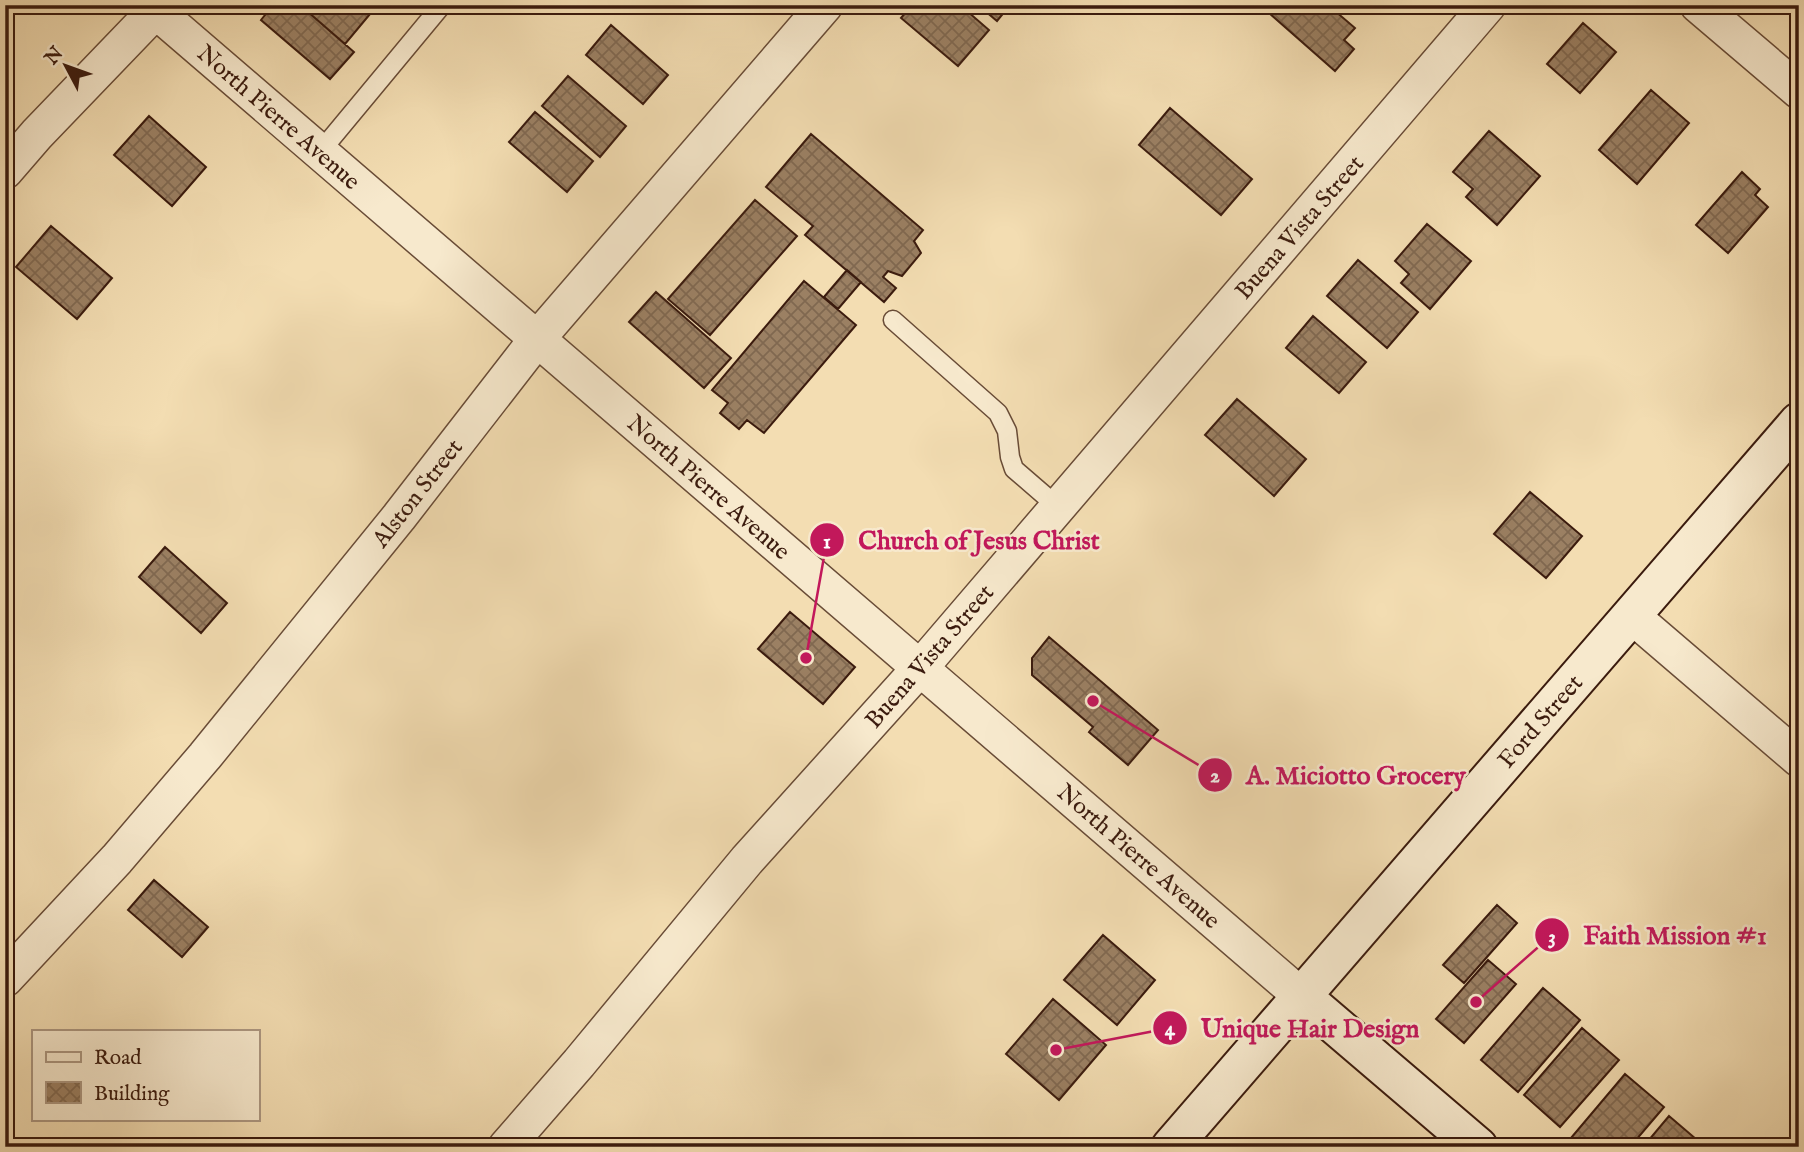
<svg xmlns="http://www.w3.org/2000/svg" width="1804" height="1152" font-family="'IM FELL English',serif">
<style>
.building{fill:url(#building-cross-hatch);stroke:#3b1b0e;stroke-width:2}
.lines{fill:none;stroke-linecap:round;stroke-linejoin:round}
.lane-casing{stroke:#694c37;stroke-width:21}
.street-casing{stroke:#694c37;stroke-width:38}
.secondary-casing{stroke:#3b1b0e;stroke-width:42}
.lane{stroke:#f7e9cd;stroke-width:18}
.street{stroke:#f7e9cd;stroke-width:35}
.secondary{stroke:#f7e9cd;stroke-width:38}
.labels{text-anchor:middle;stroke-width:5;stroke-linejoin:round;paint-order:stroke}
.street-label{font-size:24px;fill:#3b1b0e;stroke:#f7e9cd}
.leader{fill:none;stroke:#c2185b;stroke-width:2.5}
.callout-dot{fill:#c2185b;stroke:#f7e9cd;stroke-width:2.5}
.mark-label{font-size:21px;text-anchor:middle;font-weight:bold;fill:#fff}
.callout-label{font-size:26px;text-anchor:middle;font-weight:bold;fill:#c2185b;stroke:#f7e9cd;stroke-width:5;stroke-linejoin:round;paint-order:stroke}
</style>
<defs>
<pattern id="building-cross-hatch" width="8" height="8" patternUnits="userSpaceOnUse" patternTransform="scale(1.75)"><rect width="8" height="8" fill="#9b8063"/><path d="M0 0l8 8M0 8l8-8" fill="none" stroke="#806850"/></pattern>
</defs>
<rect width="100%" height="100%" fill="#f3ddb2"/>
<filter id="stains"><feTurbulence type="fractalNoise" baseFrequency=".00286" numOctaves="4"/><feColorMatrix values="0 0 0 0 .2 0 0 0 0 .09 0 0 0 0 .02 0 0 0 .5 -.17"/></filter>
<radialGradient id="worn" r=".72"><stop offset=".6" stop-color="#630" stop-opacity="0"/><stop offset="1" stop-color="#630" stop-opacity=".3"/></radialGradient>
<!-- building -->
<path class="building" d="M273 5H300L354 52 330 79 261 20Z
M300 5H360L370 14 345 44Z
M912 5H960L989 30 958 66 901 18Z
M978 5H1010L997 21Z
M1276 5H1328L1355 28 1344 40 1354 49 1335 71 1269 13Z
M1583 23 1616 52 1580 93 1547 64Z
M611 25 668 75 643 104 586 55Z
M568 76 626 126 600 157 542 106Z
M1651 90 1689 123 1637 184 1599 150Z
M1170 108 1252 179 1221 215 1139 145Z
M535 112 593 161 567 192 509 142Z
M149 116 206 167 172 206 114 155Z
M1489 131 1540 176 1497 225 1466 197 1473 189 1453 172Z
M811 134 923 230 914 241 921 253 902 276 888 271 883 277 896 288 884 302 805 235 813 226 766 187Z
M1742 172 1760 189 1755 195 1768 207 1728 253 1696 225Z
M755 200 797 236 710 335 668 299Z
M1427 224 1471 261 1430 309 1401 283 1409 274 1395 261Z
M51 226 112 278 77 319 16 267Z
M1358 260 1418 312 1387 348 1327 296Z
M847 270 861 282 838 309 824 297Z
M804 281 856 325 764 433 747 420 739 429 720 413 728 403 712 390Z
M656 292 731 358 704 388 629 322Z
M1313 316 1366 362 1339 393 1286 348Z
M1237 399 1306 459 1274 496 1205 435Z
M1530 492 1582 536 1546 578 1494 534Z
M165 547 227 603 201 633 139 577Z
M790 612 855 667 823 704 758 649Z
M1049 637 1158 730 1128 765 1089 732 1093 727 1032 675V658Z
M154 880 208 927 182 957 128 910Z
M1497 905 1517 923 1464 983 1443 965Z
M1103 935 1155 980 1117 1025 1064 980Z
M1488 960 1516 984 1464 1043 1436 1019Z
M1543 988 1580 1020 1518 1092 1481 1060Z
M1053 999 1106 1045 1059 1100 1006 1054Z
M1582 1028 1619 1060 1560 1127 1524 1095Z
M1625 1074 1664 1107 1630 1147H1581L1571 1138Z
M1669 1116 1703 1145 1701 1147H1643Z"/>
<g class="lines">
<defs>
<path id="lane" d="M320 152 442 5
M893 320 998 413 1007 431 1010 457 1014 469 1058 507"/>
<path id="street" d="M149 5 1300 995
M1698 5 1799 91
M5 171 37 134 161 5
M1632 616 1799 759
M5 979 117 859 205 756 399 517 537 339 825 5
M506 1147 579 1063 747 860 920 668 1488 5"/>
<path id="secondary" d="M1300 995 1478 1147
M1171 1147 1799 422"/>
</defs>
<!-- lane casing -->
<use href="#lane" class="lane-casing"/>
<!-- street casing -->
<use href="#street" class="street-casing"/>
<!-- secondary casing -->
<use href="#secondary" class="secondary-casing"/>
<!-- lane -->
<use href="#lane" class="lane"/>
<!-- street -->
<use href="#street" class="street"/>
<!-- secondary -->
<use href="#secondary" class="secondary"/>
</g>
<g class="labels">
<!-- street labels -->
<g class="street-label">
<text transform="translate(279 117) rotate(41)" y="8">North Pierre Avenue</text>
<text transform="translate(1299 227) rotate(-49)" y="8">Buena Vista Street</text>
<text transform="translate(709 487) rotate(41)" y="8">North Pierre Avenue</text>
<text transform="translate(417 493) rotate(-52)" y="8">Alston Street</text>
<text transform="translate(929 656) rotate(-49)" y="8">Buena Vista Street</text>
<text transform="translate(1540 721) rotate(-49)" y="8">Ford Street</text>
<text transform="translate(1139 856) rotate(41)" y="8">North Pierre Avenue</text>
</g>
</g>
<!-- callouts -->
<path class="leader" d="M806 658L827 540M1093 701L1215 775M1476 1002L1552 935M1056 1050L1170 1028"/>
<g class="callout-dot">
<circle cx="806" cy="658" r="7"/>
<circle cx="1093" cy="701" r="7"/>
<circle cx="1476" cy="1002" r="7"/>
<circle cx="1056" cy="1050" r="7"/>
<circle cx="827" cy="540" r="18"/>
<circle cx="1215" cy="775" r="18"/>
<circle cx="1552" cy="935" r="18"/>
<circle cx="1170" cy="1028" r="18"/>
</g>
<g class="mark-label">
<text x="827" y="548">1</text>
<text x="1215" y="782">2</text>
<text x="1552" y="943">3</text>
<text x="1170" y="1035">4</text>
</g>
<g class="callout-label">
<text x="979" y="549">Church of Jesus Christ</text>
<text x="1356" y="784">A. Miciotto Grocery</text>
<text x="1675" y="944">Faith Mission #1</text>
<text x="1310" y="1037">Unique Hair Design</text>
</g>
<!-- margin -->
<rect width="1804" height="1152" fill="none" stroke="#f3ddb2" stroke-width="28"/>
<rect x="7" y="7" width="1790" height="1138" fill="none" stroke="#3b1b0e" stroke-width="3.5"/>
<rect x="14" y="14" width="1776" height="1124" fill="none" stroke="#3b1b0e" stroke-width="2"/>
<!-- legend -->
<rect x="32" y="1030" width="228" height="91" fill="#f7e9cd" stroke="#ac9781" stroke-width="2"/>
<rect x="46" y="1052" width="35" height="10" fill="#f7e9cd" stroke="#ac9781" stroke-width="2"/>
<text x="94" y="1064" font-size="21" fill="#3b1b0e">Road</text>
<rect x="46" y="1082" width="35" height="21" fill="url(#building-cross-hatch)" stroke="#ac9781" stroke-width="2"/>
<text x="94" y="1100" font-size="21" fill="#3b1b0e">Building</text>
<!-- north arrow -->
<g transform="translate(66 66) rotate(311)" stroke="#f7e9cd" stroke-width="5" paint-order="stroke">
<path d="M0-5L12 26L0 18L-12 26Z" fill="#3b1b0e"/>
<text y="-10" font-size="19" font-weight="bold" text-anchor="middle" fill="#3b1b0e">N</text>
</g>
<rect width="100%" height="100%" filter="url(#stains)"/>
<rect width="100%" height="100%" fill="url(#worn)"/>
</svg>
